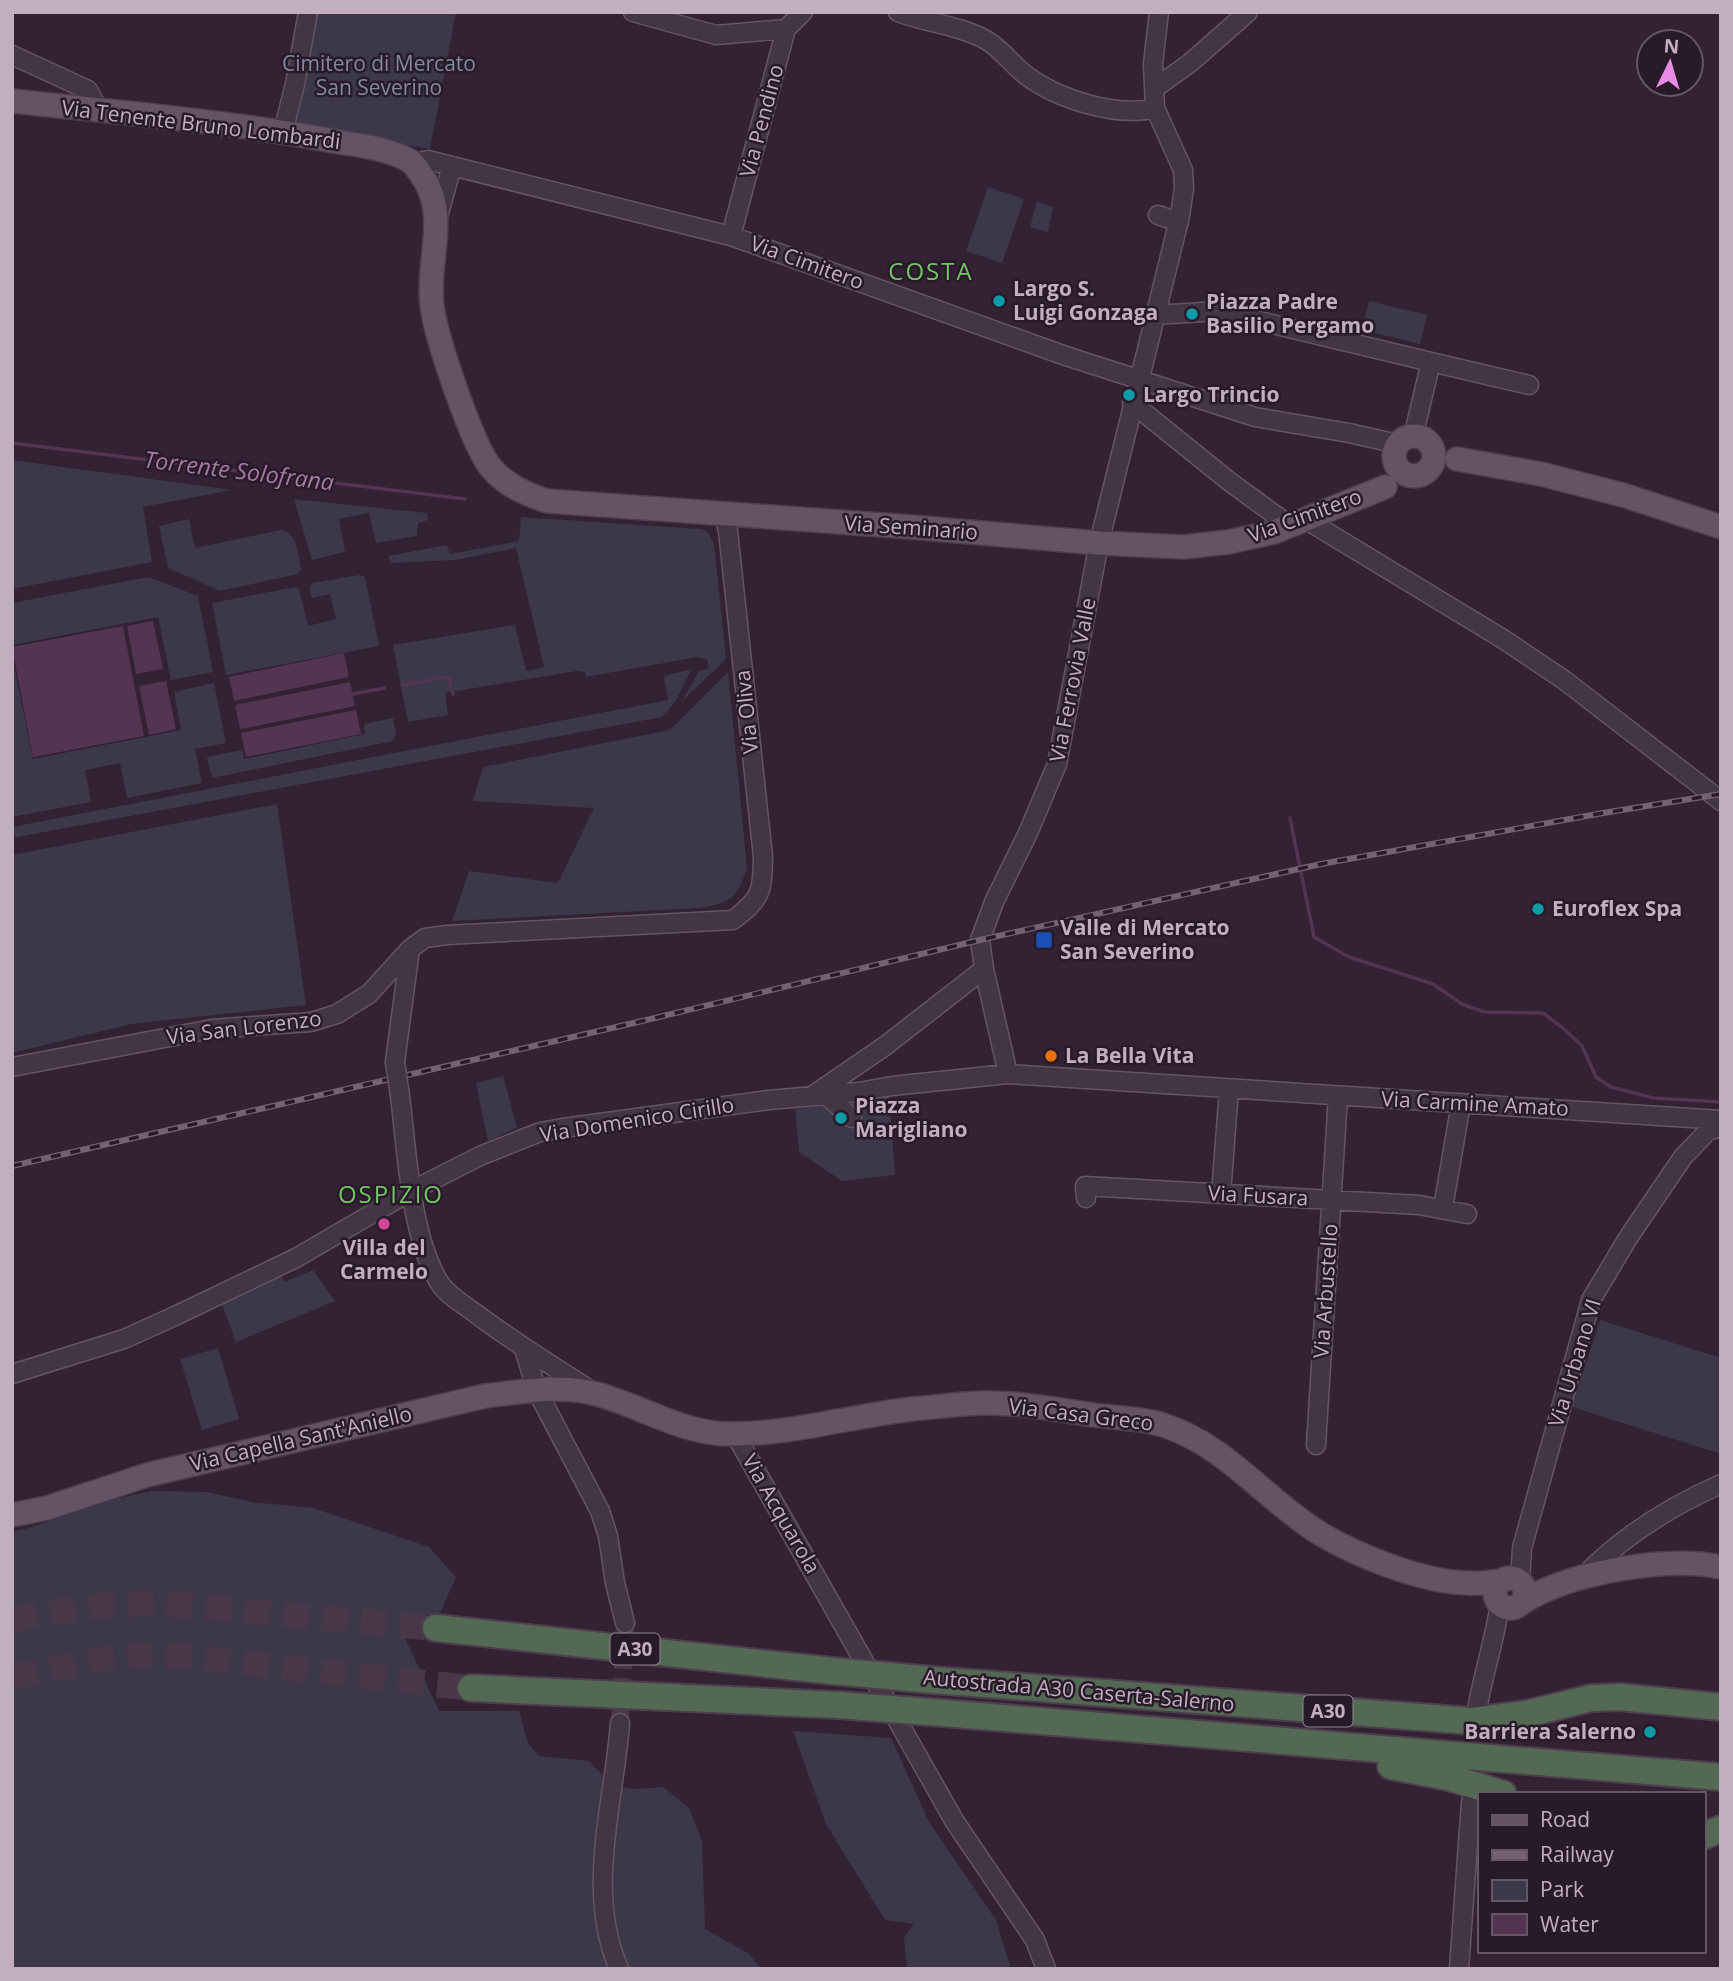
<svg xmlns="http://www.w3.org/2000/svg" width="1733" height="1981" font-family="'Open Sans',sans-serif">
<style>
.green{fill:#3b384a}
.water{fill:#543453}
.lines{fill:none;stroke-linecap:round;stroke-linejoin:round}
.stream{stroke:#543453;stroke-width:3.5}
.minor-tunnel{stroke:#483748;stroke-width:18;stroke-dasharray:18 9;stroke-linecap:butt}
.highway-tunnel{stroke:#483748;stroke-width:26;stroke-dasharray:26 13;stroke-linecap:butt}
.minor-casing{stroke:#655564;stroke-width:21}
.major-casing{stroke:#4d3e4d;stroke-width:26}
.highway-casing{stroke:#4e3f4e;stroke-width:30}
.minor{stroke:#443544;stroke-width:18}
.major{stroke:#645364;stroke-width:23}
.highway{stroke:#536954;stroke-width:26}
.rail-casing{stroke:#746274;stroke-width:6}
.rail{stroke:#281a28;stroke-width:3.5;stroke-dasharray:10;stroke-linecap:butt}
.minor-bridge-casing{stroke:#655564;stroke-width:21;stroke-linecap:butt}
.highway-bridge-casing{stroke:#4e3f4e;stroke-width:30;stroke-linecap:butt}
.minor-bridge{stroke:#443544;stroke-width:18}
.highway-bridge{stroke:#536954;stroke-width:26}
.culture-dot{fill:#0f9aa8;stroke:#281a28;stroke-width:2.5}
.transit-dot{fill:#1a4fb4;stroke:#281a28;stroke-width:2.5}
.food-dot{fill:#e8710a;stroke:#281a28;stroke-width:2.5}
.hotel-dot{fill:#d1479c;stroke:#281a28;stroke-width:2.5}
.labels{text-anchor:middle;stroke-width:5;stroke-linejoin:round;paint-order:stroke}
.shield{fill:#281a28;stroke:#938292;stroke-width:2}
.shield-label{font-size:19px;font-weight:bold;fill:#c1afc0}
.park-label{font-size:21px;fill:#808b9f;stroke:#281a28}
.street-label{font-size:21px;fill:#c1afc0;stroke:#281a28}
.poi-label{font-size:21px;font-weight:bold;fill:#c1afc0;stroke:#281a28;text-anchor:start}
.water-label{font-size:23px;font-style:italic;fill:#a57ba5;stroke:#281a28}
.quarter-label{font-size:24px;letter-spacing:2px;fill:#74c467;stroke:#281a28}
</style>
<rect width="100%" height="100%" fill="#323"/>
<!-- green -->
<path class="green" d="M314 12H456L430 149 292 125Z
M988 187 1024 199 1002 263 966 251Z
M1037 201 1053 207 1048 232 1030 227Z
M1369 301 1427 315 1420 344 1362 330Z
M12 460 232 490 143 507 152 562 12 589Z
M294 499 427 513 428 520 418 523 417 536 376 543 369 513 339 519 345 552 312 560Z
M521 517 700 529 708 532 714 544 726 659 682 701 699 671 709 669 707 659 697 657 586 677 585 672 576 671 445 693 448 715 408 722 393 645 515 625 526 671 544 667 516 548 455 560 391 563 388 556 447 545 450 554 519 541Z
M189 519 195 548 281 530C297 532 298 554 301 569L298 574 220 591 168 568 159 526Z
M359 575 365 577 379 646 226 675 212 603 295 587 299 589 308 626 336 619 330 594 312 598 309 588 312 583Z
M148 577 198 596 213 672 171 680 158 617 12 645V603Z
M12 656 33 759 181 730 174 692 214 683 226 743 195 749 202 783 127 798 120 763 85 770 91 802 12 817Z
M692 669 675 702 662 717 12 838V827L668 700 664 676Z
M728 672 747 868C736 899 732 902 700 908L452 921 469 871 558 883 594 808 473 801 483 767 670 730Z
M393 718 396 734 393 741 212 778 207 757 242 750 244 759 365 734 364 724Z
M277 804 306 1005 131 1024 12 1053V855Z
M503 1076 517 1127 488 1142 476 1083Z
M889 1095 895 1175 842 1181 799 1152 795 1109Z
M313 1270 335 1301 236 1342 221 1302 279 1271 284 1282Z
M1600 1320 1721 1358V1454L1572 1407Z
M218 1348 239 1419 202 1430 180 1359Z
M152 1491 206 1492 252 1502 313 1508 429 1547 456 1577 440 1613 404 1617 406 1640 439 1711H519L528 1743 539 1756 589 1761C619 1793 621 1790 663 1787L689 1808 702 1841 705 1929 748 1953 762 1969H12V1531L26 1529 115 1499Z
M793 1731 891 1738 929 1822 996 1920 1011 1969H907L904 1938 914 1924 885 1920 826 1824Z"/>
<!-- water -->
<path class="water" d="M153 621 163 669 136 674 127 626Z
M123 626 144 736 33 757 12 647Z
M344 653 349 677 234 701 229 677Z
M166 681 176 729 149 735 139 686Z
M350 682 355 706 240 729 235 705Z
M356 710 361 734 246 757 241 733Z"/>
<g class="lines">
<!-- stream -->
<path class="stream" d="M12 443 465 499
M402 685 446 677 449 679 453 694
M352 694 385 688
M1290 818 1314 937 1349 957 1433 984 1462 1004 1484 1012 1543 1013 1563 1028 1582 1046 1596 1077 1611 1087 1653 1098 1721 1102"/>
<!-- minor-tunnel -->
<path class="minor-tunnel" d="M620 1723 625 1623
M1473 1766 1477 1710"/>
<!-- highway-tunnel -->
<path class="highway-tunnel" d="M12 1620C61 1609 110 1604 160 1603L436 1628
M12 1677 113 1657 161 1654 471 1688"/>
<defs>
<path id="minor" d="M633 12 716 35 786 29
M898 12C926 23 959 25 986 40 1002 49 1012 65 1027 76 1058 99 1117 118 1155 108
M12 55 88 90 99 111
M1155 88 1190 63 1248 12
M283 132 295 84 308 12
M412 163 428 160 731 236 1063 355 1255 417 1349 433 1389 442 1397 446
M1158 215 1179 222
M438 217 452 166
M731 236 786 29 803 12
M1155 315 1218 311 1431 362 1413 437
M1431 362 1529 385
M1132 403 1230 482 1289 525
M1305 519 1503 639 1564 680 1721 801
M395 1062 410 949
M12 1067 212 1029 311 1022 337 1014 369 994 410 949 425 938 447 935 733 920C762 898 762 892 763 857L728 531 724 515
M1008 1074 984 969 980 940 994 902 1028 833 1057 764 1099 543 1180 216 1184 188 1183 170 1155 108 1153 64 1159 12
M815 1094 885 1046 984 969
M826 1095 852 1118
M400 1096C407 1151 410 1234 439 1282 447 1295 463 1304 475 1313 512 1341 551 1365 590 1390
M1221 1194 1229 1089
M1086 1198 1085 1186 1419 1205 1467 1214
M1443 1208 1461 1103
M524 1349 537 1391 600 1511 608 1536 615 1583 625 1623
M12 1374 124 1339 175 1316 296 1258 411 1191 480 1156 540 1132 563 1128 769 1100 859 1092 892 1086 1008 1074 1721 1120
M735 1434 955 1822 1035 1940 1046 1969
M1316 1445 1338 1096
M1585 1575C1624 1535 1669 1507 1721 1484
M1520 1581 1522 1548 1591 1300 1628 1238 1683 1157 1708 1131 1721 1127
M1477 1710C1483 1674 1495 1640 1500 1603
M619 1969C585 1891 614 1804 620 1723
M1459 1969 1471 1802"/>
<path id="major" d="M12 101C116 112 220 121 323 139 351 145 384 146 410 161 414 164 417 168 420 173 451 213 426 260 432 306 436 337 473 448 492 469 507 486 526 494 547 501L911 527 1099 543 1184 547 1228 542 1274 532 1385 487
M1394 456a20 20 0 1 1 40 0a20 20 0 1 1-40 0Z
M1457 459 1541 474 1623 495 1721 527
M12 1515 47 1508 147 1475 485 1396C520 1392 562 1384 597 1394 644 1407 686 1436 736 1434 795 1433 853 1416 912 1409 935 1407 958 1404 982 1403 1017 1402 1059 1410 1094 1415 1116 1418 1142 1418 1163 1425 1223 1444 1262 1495 1313 1529 1351 1554 1424 1583 1469 1583 1480 1584 1491 1582 1502 1581
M1495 1593a15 15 0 1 1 30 0a15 15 0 1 1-30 0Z
M1523 1602C1570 1572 1666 1556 1721 1567"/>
<path id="highway" d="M436 1628 833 1671
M933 1680 1472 1721 1527 1714 1591 1698 1620 1697 1721 1707
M471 1688 838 1705
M943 1713 1721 1777
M1391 1766 1448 1777 1503 1794
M1703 1836 1721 1829"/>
</defs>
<!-- minor casing -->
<use href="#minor" class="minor-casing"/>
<!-- major casing -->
<use href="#major" class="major-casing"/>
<!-- highway casing -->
<use href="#highway" class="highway-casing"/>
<!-- minor -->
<use href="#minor" class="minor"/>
<!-- major -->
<use href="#major" class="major"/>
<!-- highway -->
<use href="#highway" class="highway"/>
<defs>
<path id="rail" d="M12 1166 638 1022 980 940 1321 864 1603 813 1721 794"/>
</defs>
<!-- rail casing -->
<use href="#rail" class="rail-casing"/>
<!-- rail -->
<use href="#rail" class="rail"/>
<defs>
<path id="minor-bridge" d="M395 1062 400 1096"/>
<path id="highway-bridge" d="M833 1671 933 1680
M838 1705 943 1713"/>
</defs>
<!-- minor-bridge casing -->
<use href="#minor-bridge" class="minor-bridge-casing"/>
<!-- highway-bridge casing -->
<use href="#highway-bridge" class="highway-bridge-casing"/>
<!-- minor-bridge -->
<use href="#minor-bridge" class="minor-bridge"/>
<!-- highway-bridge -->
<use href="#highway-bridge" class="highway-bridge"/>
</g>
<!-- markers -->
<g class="culture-dot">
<circle cx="999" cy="301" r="7"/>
<circle cx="1192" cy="314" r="7"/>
<circle cx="1129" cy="395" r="7"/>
<circle cx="1538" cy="909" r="7"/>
<circle cx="841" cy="1118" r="7"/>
<circle cx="1650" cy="1732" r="7"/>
</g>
<rect class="transit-dot" x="1035" y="931" width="18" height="18" rx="3.5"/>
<circle class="food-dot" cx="1051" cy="1056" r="7"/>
<circle class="hotel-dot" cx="384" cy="1224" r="7"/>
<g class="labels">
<!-- shield labels -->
<g class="shield">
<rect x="610.5" y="1633.5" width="49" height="31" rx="5"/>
<rect x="1303.5" y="1695.5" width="49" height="31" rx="5"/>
</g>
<g class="shield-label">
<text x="635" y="1656">A30</text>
<text x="1328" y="1718">A30</text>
</g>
<!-- park labels -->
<g class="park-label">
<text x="379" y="71">Cimitero di Mercato<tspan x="379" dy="24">San Severino</tspan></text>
</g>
<!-- street labels -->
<g class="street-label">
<text transform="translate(762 121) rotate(-75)" y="7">Via Pendino</text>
<text transform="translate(201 125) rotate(7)" y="7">Via Tenente Bruno Lombardi</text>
<text transform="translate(807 263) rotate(20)" y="7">Via Cimitero</text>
<text transform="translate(1305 516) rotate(-20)" y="7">Via Cimitero</text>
<text transform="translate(911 528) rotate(4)" y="7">Via Seminario</text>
<text transform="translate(1073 680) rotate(-79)" y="7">Via Ferrovia Valle</text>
<text transform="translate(747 712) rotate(-96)" y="7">Via Oliva</text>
<text transform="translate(244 1028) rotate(-7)" y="7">Via San Lorenzo</text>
<text transform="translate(1475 1104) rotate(3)" y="7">Via Carmine Amato</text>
<text transform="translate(637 1120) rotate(-9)" y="7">Via Domenico Cirillo</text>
<text transform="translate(1258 1196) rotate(3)" y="7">Via Fusara</text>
<text transform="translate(1326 1291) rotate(-86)" y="7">Via Arbustello</text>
<text transform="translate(1575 1363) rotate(-73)" y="7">Via Urbano VI</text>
<text transform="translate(1081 1415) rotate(7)" y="7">Via Casa Greco</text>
<text transform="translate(301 1439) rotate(-13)" y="7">Via Capella Sant'Aniello</text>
<text transform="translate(781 1514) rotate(60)" y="7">Via Acquarola</text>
<text transform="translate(1079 1691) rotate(5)" y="7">Autostrada A30 Caserta-Salerno</text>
</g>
<!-- poi labels -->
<g class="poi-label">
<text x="1013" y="296">Largo S.<tspan x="1013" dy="24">Luigi Gonzaga</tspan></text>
<text x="1206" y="309">Piazza Padre<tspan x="1206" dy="24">Basilio Pergamo</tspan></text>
<text x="1143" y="402">Largo Trincio</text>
<text x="1552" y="916">Euroflex Spa</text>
<text x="1060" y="935">Valle di Mercato<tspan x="1060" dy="24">San Severino</tspan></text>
<text x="1065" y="1063">La Bella Vita</text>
<text x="855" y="1113">Piazza<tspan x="855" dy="24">Marigliano</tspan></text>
<text x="384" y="1255" text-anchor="middle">Villa del<tspan x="384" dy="24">Carmelo</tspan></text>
<text x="1636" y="1739" text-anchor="end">Barriera Salerno</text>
</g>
<!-- water labels -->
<g class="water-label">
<text transform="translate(239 471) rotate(7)" y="8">Torrente Solofrana</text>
</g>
<!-- quarter labels -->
<g class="quarter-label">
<text x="931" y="280">COSTA</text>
<text x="391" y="1203">OSPIZIO</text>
</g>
</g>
<!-- border -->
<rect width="1733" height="1981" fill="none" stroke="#c1afc0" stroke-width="28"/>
<!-- legend -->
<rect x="1478" y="1792" width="228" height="161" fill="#281a28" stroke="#655665" stroke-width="2"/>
<rect x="1492" y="1815" width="35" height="10" fill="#645364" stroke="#655665" stroke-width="2"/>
<text x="1540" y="1827" font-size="21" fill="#c1afc0">Road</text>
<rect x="1492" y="1850" width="35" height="10" fill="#746274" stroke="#655665" stroke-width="2"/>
<text x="1540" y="1862" font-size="21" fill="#c1afc0">Railway</text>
<rect x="1492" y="1880" width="35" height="21" fill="#3b384a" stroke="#655665" stroke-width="2"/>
<text x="1540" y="1897" font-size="21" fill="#c1afc0">Park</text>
<rect x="1492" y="1914" width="35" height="21" fill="#543453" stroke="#655665" stroke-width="2"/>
<text x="1540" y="1932" font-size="21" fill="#c1afc0">Water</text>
<!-- north arrow -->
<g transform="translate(1670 63) rotate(5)"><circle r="33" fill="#281a28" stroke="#655665" stroke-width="2"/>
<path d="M0-5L12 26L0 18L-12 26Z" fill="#e98ce5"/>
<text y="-10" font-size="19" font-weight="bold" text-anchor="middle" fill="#c1afc0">N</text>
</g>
</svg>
